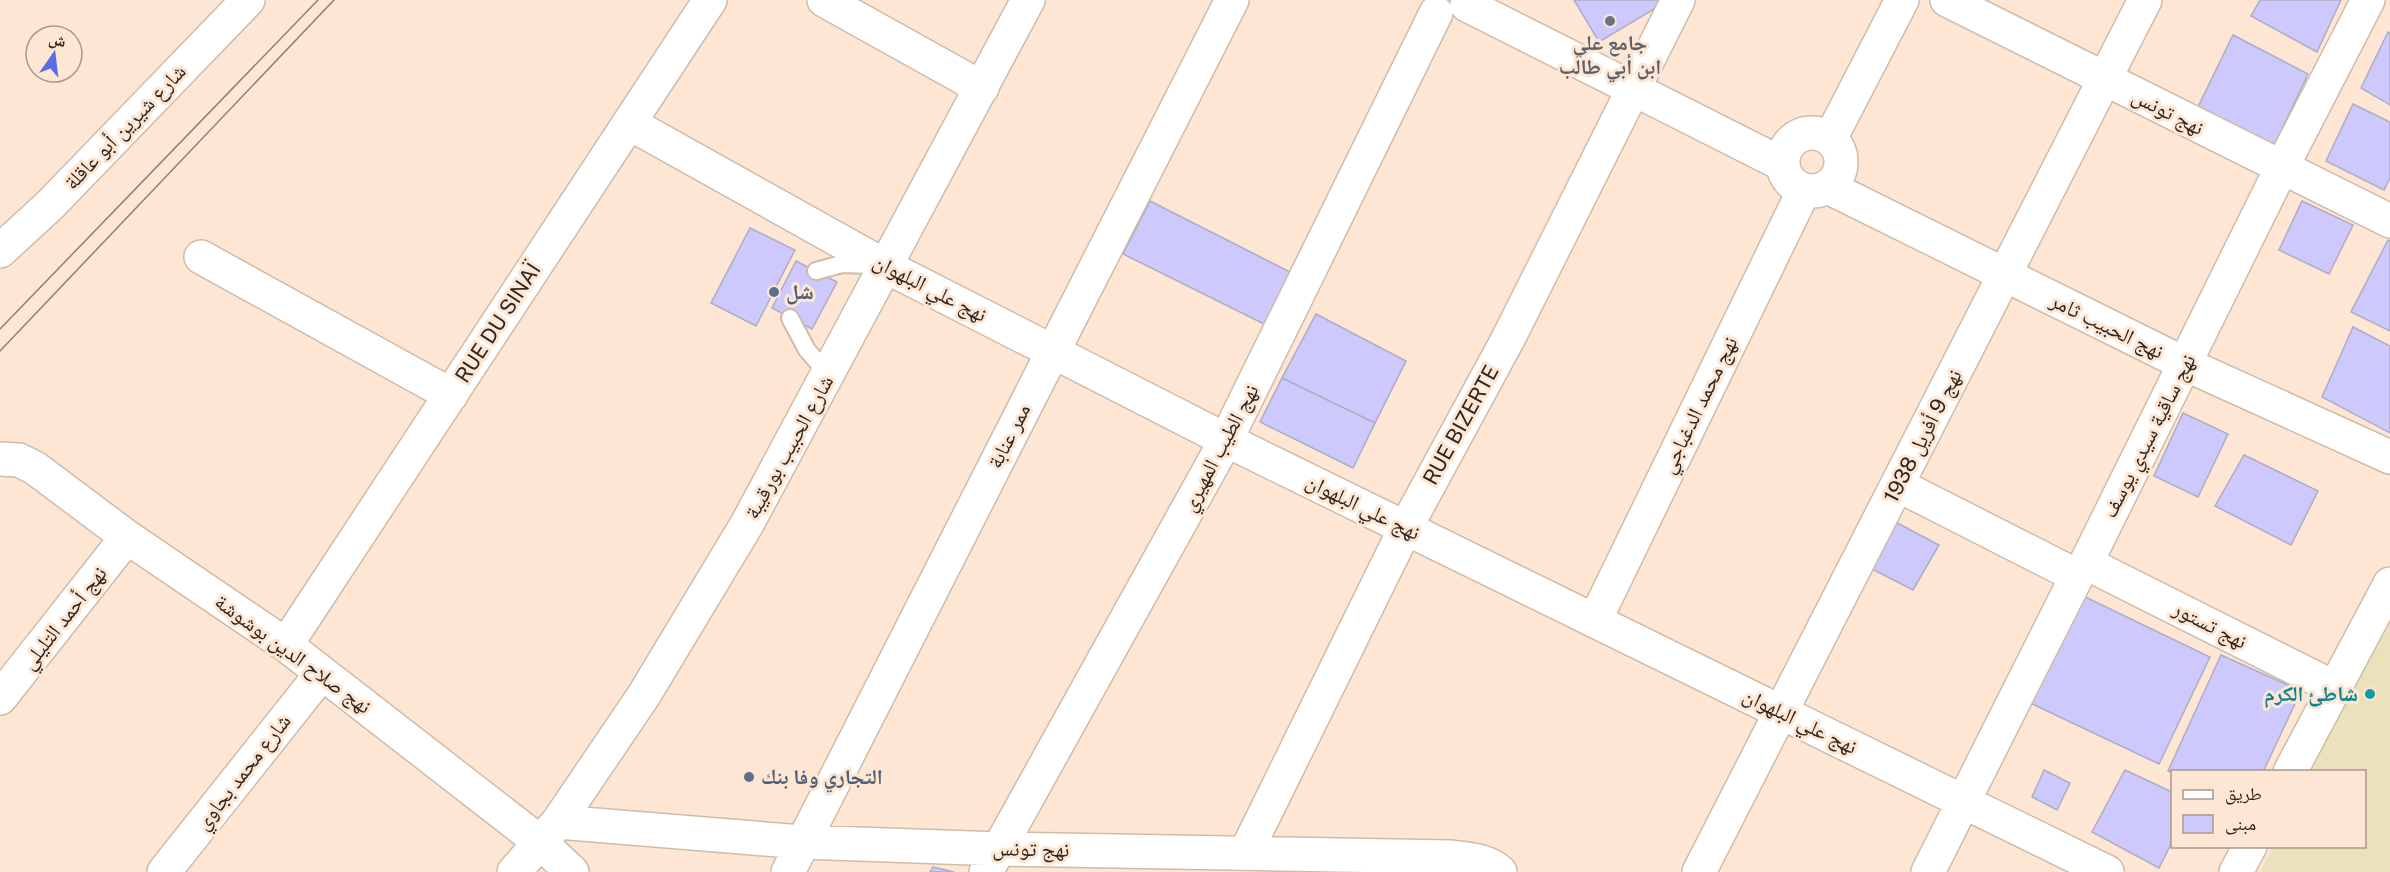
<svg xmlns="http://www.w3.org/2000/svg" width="2390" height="872" font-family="'Public Sans','Noto Naskh Arabic',sans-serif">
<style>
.sand{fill:#ebe1bc}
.building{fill:#cdc9fd;stroke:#aeacc4;stroke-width:1.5}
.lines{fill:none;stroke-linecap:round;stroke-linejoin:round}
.lane-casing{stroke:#d0bba9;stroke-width:20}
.street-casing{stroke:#d0bba9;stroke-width:36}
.secondary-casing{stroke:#d0bba9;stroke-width:36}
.lane{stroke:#fff;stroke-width:16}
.street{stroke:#fff;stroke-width:33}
.secondary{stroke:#fff;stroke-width:33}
.tram{stroke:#8d7e72;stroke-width:1.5}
.worship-dot{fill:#6b7280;stroke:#fde6d4;stroke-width:2}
.service-dot{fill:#5c6f8a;stroke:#fde6d4;stroke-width:2}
.culture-dot{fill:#0f9aa8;stroke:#fde6d4;stroke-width:2}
.labels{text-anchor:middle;stroke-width:6;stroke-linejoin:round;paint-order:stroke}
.worship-label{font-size:21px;font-weight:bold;fill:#5b616d;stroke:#fde6d4}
.street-label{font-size:21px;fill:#2d251e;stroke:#fde6d4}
.service-label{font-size:21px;font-weight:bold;fill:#4e5e75;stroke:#fde6d4;text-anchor:start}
.culture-label{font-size:21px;font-weight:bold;fill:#0d838f;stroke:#fde6d4;text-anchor:end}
</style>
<rect width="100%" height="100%" fill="#fde6d4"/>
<!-- sand -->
<path class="sand" d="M2390 617V872H2260L2273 847 2364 846V772L2311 771Z"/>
<!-- building -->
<path class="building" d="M1574 0H1669L1599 42Z
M2260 0H2341L2317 52 2251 16Z
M2388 32 2390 33V105L2361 88Z
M2233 35 2308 74 2273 148 2197 109Z
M2353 104 2390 122V178L2384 190 2326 161Z
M1150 201 1294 274 1268 326 1123 254Z
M2302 201 2353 225 2329 274 2279 250Z
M750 228 795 250 756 326 711 303Z
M2388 240 2390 241V331L2351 312Z
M796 261 837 282 812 329 772 308Z
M1316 314 1406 361 1375 423 1282 378Z
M2353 327 2390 346V433L2322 397Z
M1282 378 1375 423 1353 468 1260 422Z
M2183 413 2228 434 2198 497 2154 476Z
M2244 455 2318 491 2291 545 2215 506Z
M1888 518 1939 545 1913 590 1864 565Z
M2079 594 2210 657 2159 764 2026 701Z
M2221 655 2301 691 2263 772 2172 773 2168 771Z
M2044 770 2070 783 2057 810 2032 797Z
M2125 770 2172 792V842L2159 868 2092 832Z
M933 867 954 872H930Z"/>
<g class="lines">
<defs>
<path id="lane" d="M816 271 842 264 869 265
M790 318 807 350 829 375"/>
<path id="street" d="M824 0 982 88
M1947 0 2390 221
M1467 5 1782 164
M629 123 885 266 1226 440 2107 872
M1783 162a29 29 0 1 1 58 0a29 29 0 1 1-58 0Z
M1830 139 1902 0
M1828 187 2185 364 2390 457
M0 251 50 205 248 0
M201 257 451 395
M0 459 19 460 35 468 127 537 286 645 541 843 572 872
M1898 485 2077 576
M2086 563 2335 688
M1595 620 1804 190
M286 645 710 0
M0 698 127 537
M2290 772 2390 584
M558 822 802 842 1000 849 1450 857C1467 859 1488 860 1500 872
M1246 852 1406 527 1508 339 1678 0
M164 872 322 673
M788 872 1232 0
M986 872 1226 440 1436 13
M1699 872 2145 0
M1928 872 2077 576 2086 563 2281 169 2368 0
M2236 872 2250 846"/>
<path id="secondary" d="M514 872 558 822 644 695 747 524 1028 0"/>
</defs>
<!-- lane casing -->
<use href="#lane" class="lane-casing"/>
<!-- street casing -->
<use href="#street" class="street-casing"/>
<!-- secondary casing -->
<use href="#secondary" class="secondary-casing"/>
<!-- lane -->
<use href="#lane" class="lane"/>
<!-- street -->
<use href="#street" class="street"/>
<!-- secondary -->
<use href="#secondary" class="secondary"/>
<!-- tram -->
<path class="tram" d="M0 329 318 0
M0 351 334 0"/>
</g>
<!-- markers -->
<circle class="worship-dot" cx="1610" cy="21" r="6"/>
<g class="service-dot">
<circle cx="774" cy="292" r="6"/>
<circle cx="749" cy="777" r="6"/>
</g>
<circle class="culture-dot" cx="2370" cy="694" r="6"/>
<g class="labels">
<!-- worship labels -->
<g class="worship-label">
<text x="1610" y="50">جامع علي<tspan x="1610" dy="24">ابن أبي طالب</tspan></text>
</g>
<!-- street labels -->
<g class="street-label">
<text transform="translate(2168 112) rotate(27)" y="7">نهج تونس</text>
<text transform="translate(125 127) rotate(-46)" y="7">شارع شيرين أبو عاقلة</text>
<text transform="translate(930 288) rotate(27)" y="7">نهج علي البلهوان</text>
<text transform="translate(498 323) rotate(-57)" y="7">RUE DU SINAÏ</text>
<text transform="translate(2107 326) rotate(26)" y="7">نهج الحبيب ثامر</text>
<text transform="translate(1699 405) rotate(-64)" y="7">نهج محمد الدغباجي</text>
<text transform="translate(1461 425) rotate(-61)" y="7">RUE BIZERTE</text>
<text transform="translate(1009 436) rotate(-63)" y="7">ممر عنابة</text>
<text transform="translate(1923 436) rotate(-63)" y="7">نهج 9 أفريل 1938</text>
<text transform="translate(2149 436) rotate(-63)" y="7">نهج ساقية سيدي يوسف</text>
<text transform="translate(789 447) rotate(-61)" y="7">شارع الحبيب بورقيبة</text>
<text transform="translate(1220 448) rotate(-62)" y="7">نهج الطيب المهيري</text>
<text transform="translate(1363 507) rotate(26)" y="7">نهج علي البلهوان</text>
<text transform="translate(64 618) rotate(-52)" y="7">نهج أحمد التليلي</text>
<text transform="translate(2210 625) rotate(27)" y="7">نهج تستور</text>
<text transform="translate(293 654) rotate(36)" y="7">نهج صلاح الدين بوشوشة</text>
<text transform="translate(1800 721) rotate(26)" y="7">نهج علي البلهوان</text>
<text transform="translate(243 772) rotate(-52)" y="7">شارع محمد بجاوي</text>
<text transform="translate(1031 849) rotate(1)" y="7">نهج تونس</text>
</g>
<!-- service labels -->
<g class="service-label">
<text x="786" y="299">شل</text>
<text x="761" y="784">التجاري وفا بنك</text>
</g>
<!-- culture labels -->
<g class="culture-label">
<text x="2358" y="701">شاطئ الکرم</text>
</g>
</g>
<!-- legend -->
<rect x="2171" y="770" width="195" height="78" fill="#fde6d4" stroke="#aa998b" stroke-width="1.5"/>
<rect x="2183" y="790" width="30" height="9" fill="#ffffff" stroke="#aa998b" stroke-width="1.5"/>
<text x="2225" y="800" font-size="18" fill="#2d251e">طريق</text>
<rect x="2183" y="815" width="30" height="18" fill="#cdc9fd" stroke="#aa998b" stroke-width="1.5"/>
<text x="2225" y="830" font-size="18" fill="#2d251e">مبنى</text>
<!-- north arrow -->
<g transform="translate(54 54) rotate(14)"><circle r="28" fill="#fde6d4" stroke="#aa998b" stroke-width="1.5"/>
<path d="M0-4.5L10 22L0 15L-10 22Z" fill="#5a6fe6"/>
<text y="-9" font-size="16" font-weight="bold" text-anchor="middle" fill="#2d251e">ش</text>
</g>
</svg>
